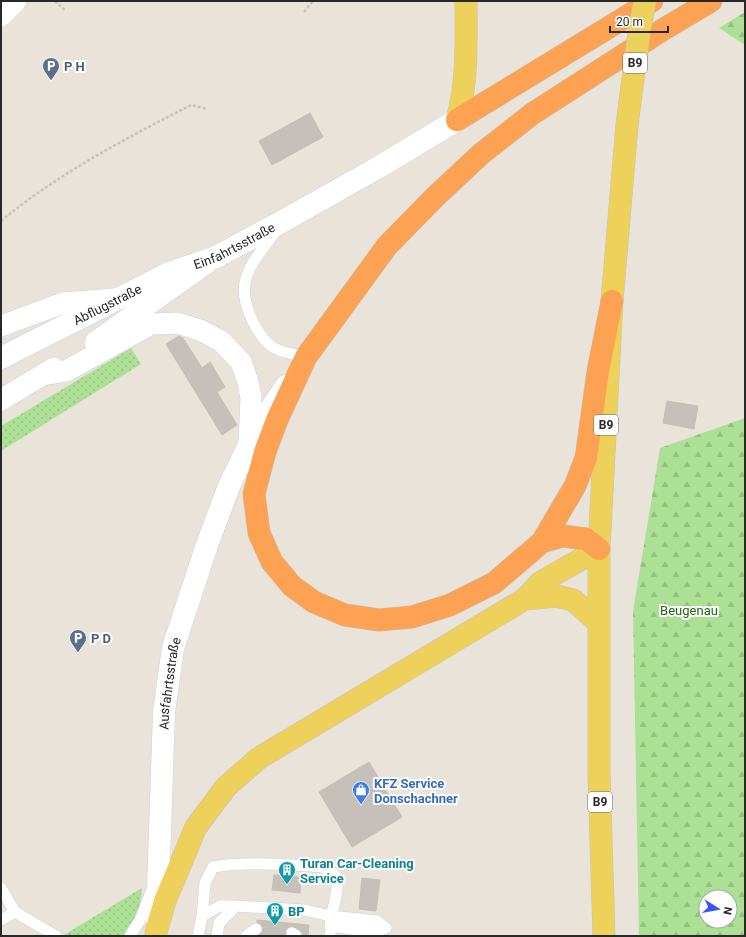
<svg xmlns="http://www.w3.org/2000/svg" width="746" height="937" font-family="Roboto,sans-serif">
<style>
.grass{fill:url(#grass-dots)}
.forest{fill:url(#forest-firs);fill-rule:evenodd}
.building{fill:#c5c0b9;stroke:#c5bfb3}
.lines{fill:none;stroke-linecap:round;stroke-linejoin:round}
.service-casing{stroke:#ced1e1;stroke-width:12}
.minor-casing{stroke:#ced1e1;stroke-width:22}
.tertiary-casing{stroke:#ced1e1;stroke-width:23}
.primary-casing{stroke:#c3c3c3;stroke-width:23}
.motorway-casing{stroke:#c3c3c3;stroke-width:23}
.path{stroke:#c3c3c3;stroke-width:2.5;stroke-dasharray:3 2;stroke-linecap:butt}
.service{stroke:#fff;stroke-width:11}
.minor{stroke:#fff;stroke-width:21}
.tertiary{stroke:#fff;stroke-width:22}
.primary{stroke:#eed15a;stroke-width:22}
.motorway{stroke:#fca252;stroke-width:22}
.primary-bridge-casing{stroke:#c3c3c3;stroke-width:23;stroke-linecap:butt}
.primary-bridge{stroke:#eed15a;stroke-width:22}
.labels{text-anchor:middle;stroke-width:4;stroke-linejoin:round;paint-order:stroke}
.shield{fill:#fff;stroke:#686868;stroke-width:1}
.shield-label{font-size:12px;font-weight:bold;fill:#282828}
.service-label{font-size:13px;font-weight:bold;fill:#4e5e75;stroke:#fff;text-anchor:start}
.street-label{font-size:13px;fill:#282828;stroke:#fff}
.park-label{font-size:13px;fill:#26621a;stroke:#fff}
.shop-label{font-size:13px;font-weight:bold;fill:#366cbe;stroke:#fff;text-anchor:start}
.culture-label{font-size:13px;font-weight:bold;fill:#0d838f;stroke:#fff;text-anchor:start}
</style>
<defs>
<pattern id="grass-dots" width="8" height="8" patternUnits="userSpaceOnUse"><rect width="8" height="8" fill="#ace195"/><path d="M2 2h.1M6 6h.1" fill="none" stroke="#94c180" stroke-width="1.8" stroke-linecap="round"/></pattern>
<pattern id="forest-firs" width="22" height="20" patternUnits="userSpaceOnUse"><rect width="22" height="20" fill="#ace195"/><path d="M5 1l3.5 6h-7zM16 11l3.5 6h-7z" fill="#94c180"/></pattern>
</defs>
<rect width="100%" height="100%" fill="#eae3d9"/>
<!-- grass -->
<path class="grass" d="M131 348 141 364 1 451V426Z
M142 888 137 936H62Z"/>
<!-- forest -->
<path class="forest" d="M745 12V45L719 28Z
M745 418V936H639L633 611 660 448ZM706 897H730V921H706Z"/>
<!-- building -->
<path class="building" d="M310 113 323 137 272 165 259 141Z
M179 336 183 338 202 368 210 362 225 387 217 392 237 425 222 435 166 344Z
M667 401 698 406 694 429 663 423Z
M369 762 402 817 352 847 319 792Z
M274 875 301 877 300 893 272 890Z
M362 878 380 880 376 911 359 909Z
M257 920 309 925 308 936H303L300 930 292 926 286 929V936H258L262 932 263 929 261 925 257 922Z"/>
<g class="lines">
<defs>
<path id="service" d="M278 228C267 244 248 264 245 283 241 302 256 334 271 346 280 353 295 354 306 357
M1 888 15 912 56 936
M202 916 205 883 213 867C249 861 286 865 323 867 327 869 331 871 334 874 341 883 334 906 331 916L377 921 386 928
M1 920 15 912
M330 926 374 932 386 928
M292 933 296 936
M130 936 140 920 152 890
M198 936 202 916 220 906H236L304 910 331 916 330 936
M217 936 219 923 236 906
M246 936 256 929"/>
<path id="minor" d="M1 16 16 1
M1 326 63 303 115 299
M95 342 207 263
M42 375 66 371 151 324 177 323 200 330 221 341 241 362 248 382 251 398 249 445
M1 400 54 368"/>
<g id="tertiary">
<path id="s1" d="M1 358 167 274 216 257 283 221 379 167 457 120"/>
<path id="s2" d="M157 920 164 712 173 648 207 545 229 486 249 445 268 413 286 386"/>
</g>
<path id="primary" d="M457 120C468 81 466 41 466 1
M525 599 556 596 573 600 598 622
M156 932 165 901 196 827 226 787 259 758 525 599 541 582 599 549
M604 936 599 774V549L612 301 627 125"/>
<path id="motorway" d="M457 120 652 1
M612 301 598 371 586 458 575 486 542 542 494 583 450 605 412 617 379 620 345 615 314 602 292 586 272 562 259 533 254 494 265 452 277 420 306 357 387 246 435 197 481 154 532 114 664 29 711 1
M542 542 563 536 586 539 599 549"/>
</defs>
<!-- service casing -->
<use href="#service" class="service-casing"/>
<!-- minor casing -->
<use href="#minor" class="minor-casing"/>
<!-- tertiary casing -->
<use href="#tertiary" class="tertiary-casing"/>
<!-- primary casing -->
<use href="#primary" class="primary-casing"/>
<!-- motorway casing -->
<use href="#motorway" class="motorway-casing"/>
<!-- path -->
<path class="path" d="M55 1 65 10
M304 12 313 1
M1 221C59 173 125 139 191 105L207 109"/>
<!-- service -->
<use href="#service" class="service"/>
<!-- minor -->
<use href="#minor" class="minor"/>
<!-- tertiary -->
<use href="#tertiary" class="tertiary"/>
<!-- primary -->
<use href="#primary" class="primary"/>
<!-- motorway -->
<use href="#motorway" class="motorway"/>
<defs>
<path id="primary-bridge" d="M627 125 639 33 645 1"/>
</defs>
<!-- primary-bridge casing -->
<use href="#primary-bridge" class="primary-bridge-casing"/>
<!-- primary-bridge -->
<use href="#primary-bridge" class="primary-bridge"/>
</g>
<!-- icons -->
<defs>
<symbol id="parking-pin" viewBox="-11 -11 22 30"><path d="M0 17L-7.5 6A9.5 9.5 0 1 1 7.5 6Z" fill="#5c6f8a" stroke="#fff"/><path d="M-3.5-5.5H1a3.5 3.5 0 0 1 0 7H-1V5.5H-3.5ZM-1-3.4V-.6H.8a1.4 1.4 0 0 0 0-2.8Z" fill="#fff"/></symbol>
<symbol id="shop-pin" viewBox="-11 -11 22 30"><path d="M0 17L-7.5 6A9.5 9.5 0 1 1 7.5 6Z" fill="#3f7fe0" stroke="#fff"/><path d="M-5-2.5h2.3a2.7 3.5 0 0 1 5.4 0H5L5.5 6h-11ZM-1.5-2.5h3a1.5 2.3 0 0 0-3 0Z" fill="#fff"/></symbol>
<symbol id="building-pin" viewBox="-11 -11 22 30"><path d="M0 17L-7.5 6A9.5 9.5 0 1 1 7.5 6Z" fill="#0f9aa8" stroke="#fff"/><path d="M-4-6H4V6H1V3H-1V6H-4ZM-2.5-4.3h1.7v1.8h-1.7ZM.8-4.3h1.7v1.8H.8ZM-2.5-1h1.7V.8h-1.7ZM.8-1h1.7V.8H.8Z" fill="#fff"/></symbol>
</defs>
<g fill-rule="evenodd">
<use href="#parking-pin" x="41" y="56" width="20" height="27"/>
<use href="#parking-pin" x="68" y="628" width="20" height="27"/>
<use href="#shop-pin" x="351" y="780" width="20" height="27"/>
<use href="#building-pin" x="277" y="860" width="20" height="27"/>
<use href="#building-pin" x="265" y="901" width="20" height="27"/>
</g>
<g class="labels">
<!-- shield labels -->
<g class="shield">
<rect x="623" y="53" width="24" height="20" rx="3"/>
<rect x="594" y="415" width="24" height="20" rx="3"/>
<rect x="588" y="792" width="24" height="20" rx="3"/>
</g>
<g class="shield-label">
<text x="635" y="67">B9</text>
<text x="606" y="429">B9</text>
<text x="600" y="806">B9</text>
</g>
<!-- service labels -->
<g class="service-label">
<text x="64" y="71">P H</text>
<text x="91" y="643">P D</text>
</g>
<!-- street labels -->
<g class="street-label">
<text dy="5" stroke="none"><textPath href="#s1" startOffset="259">Einfahrtsstraße</textPath></text>
<text dy="5" stroke="none"><textPath href="#s1" startOffset="119">Abflugstraße</textPath></text>
<text dy="5" stroke="none"><textPath href="#s2" startOffset="237">Ausfahrtsstraße</textPath></text>
</g>
<!-- park labels -->
<g class="park-label">
<text x="689" y="615">Beugenau</text>
</g>
<!-- shop labels -->
<g class="shop-label">
<text x="374" y="788">KFZ Service<tspan x="374" dy="15">Donschachner</tspan></text>
</g>
<!-- culture labels -->
<g class="culture-label">
<text x="300" y="868">Turan Car-Cleaning<tspan x="300" dy="15">Service</tspan></text>
<text x="288" y="916">BP</text>
</g>
</g>
<!-- border -->
<rect width="746" height="937" fill="none" stroke="#282828" stroke-width="4"/>
<!-- north arrow -->
<g transform="translate(718 909) rotate(101)"><circle r="19" fill="#ffffff" stroke="#a9a9a9"/>
<path d="M0-3L7 15L0 10L-7 15Z" fill="#3955f7"/>
<text y="-6" font-size="11" font-weight="bold" text-anchor="middle" fill="#282828">N</text>
</g>
<!-- scale -->
<path d="M610 26v6h58v-6" fill="none" stroke="#282828" stroke-width="2"/>
<text x="616" y="26" font-size="12" fill="#282828" stroke="#ffffff" stroke-width="3" paint-order="stroke">20 m</text>
</svg>
